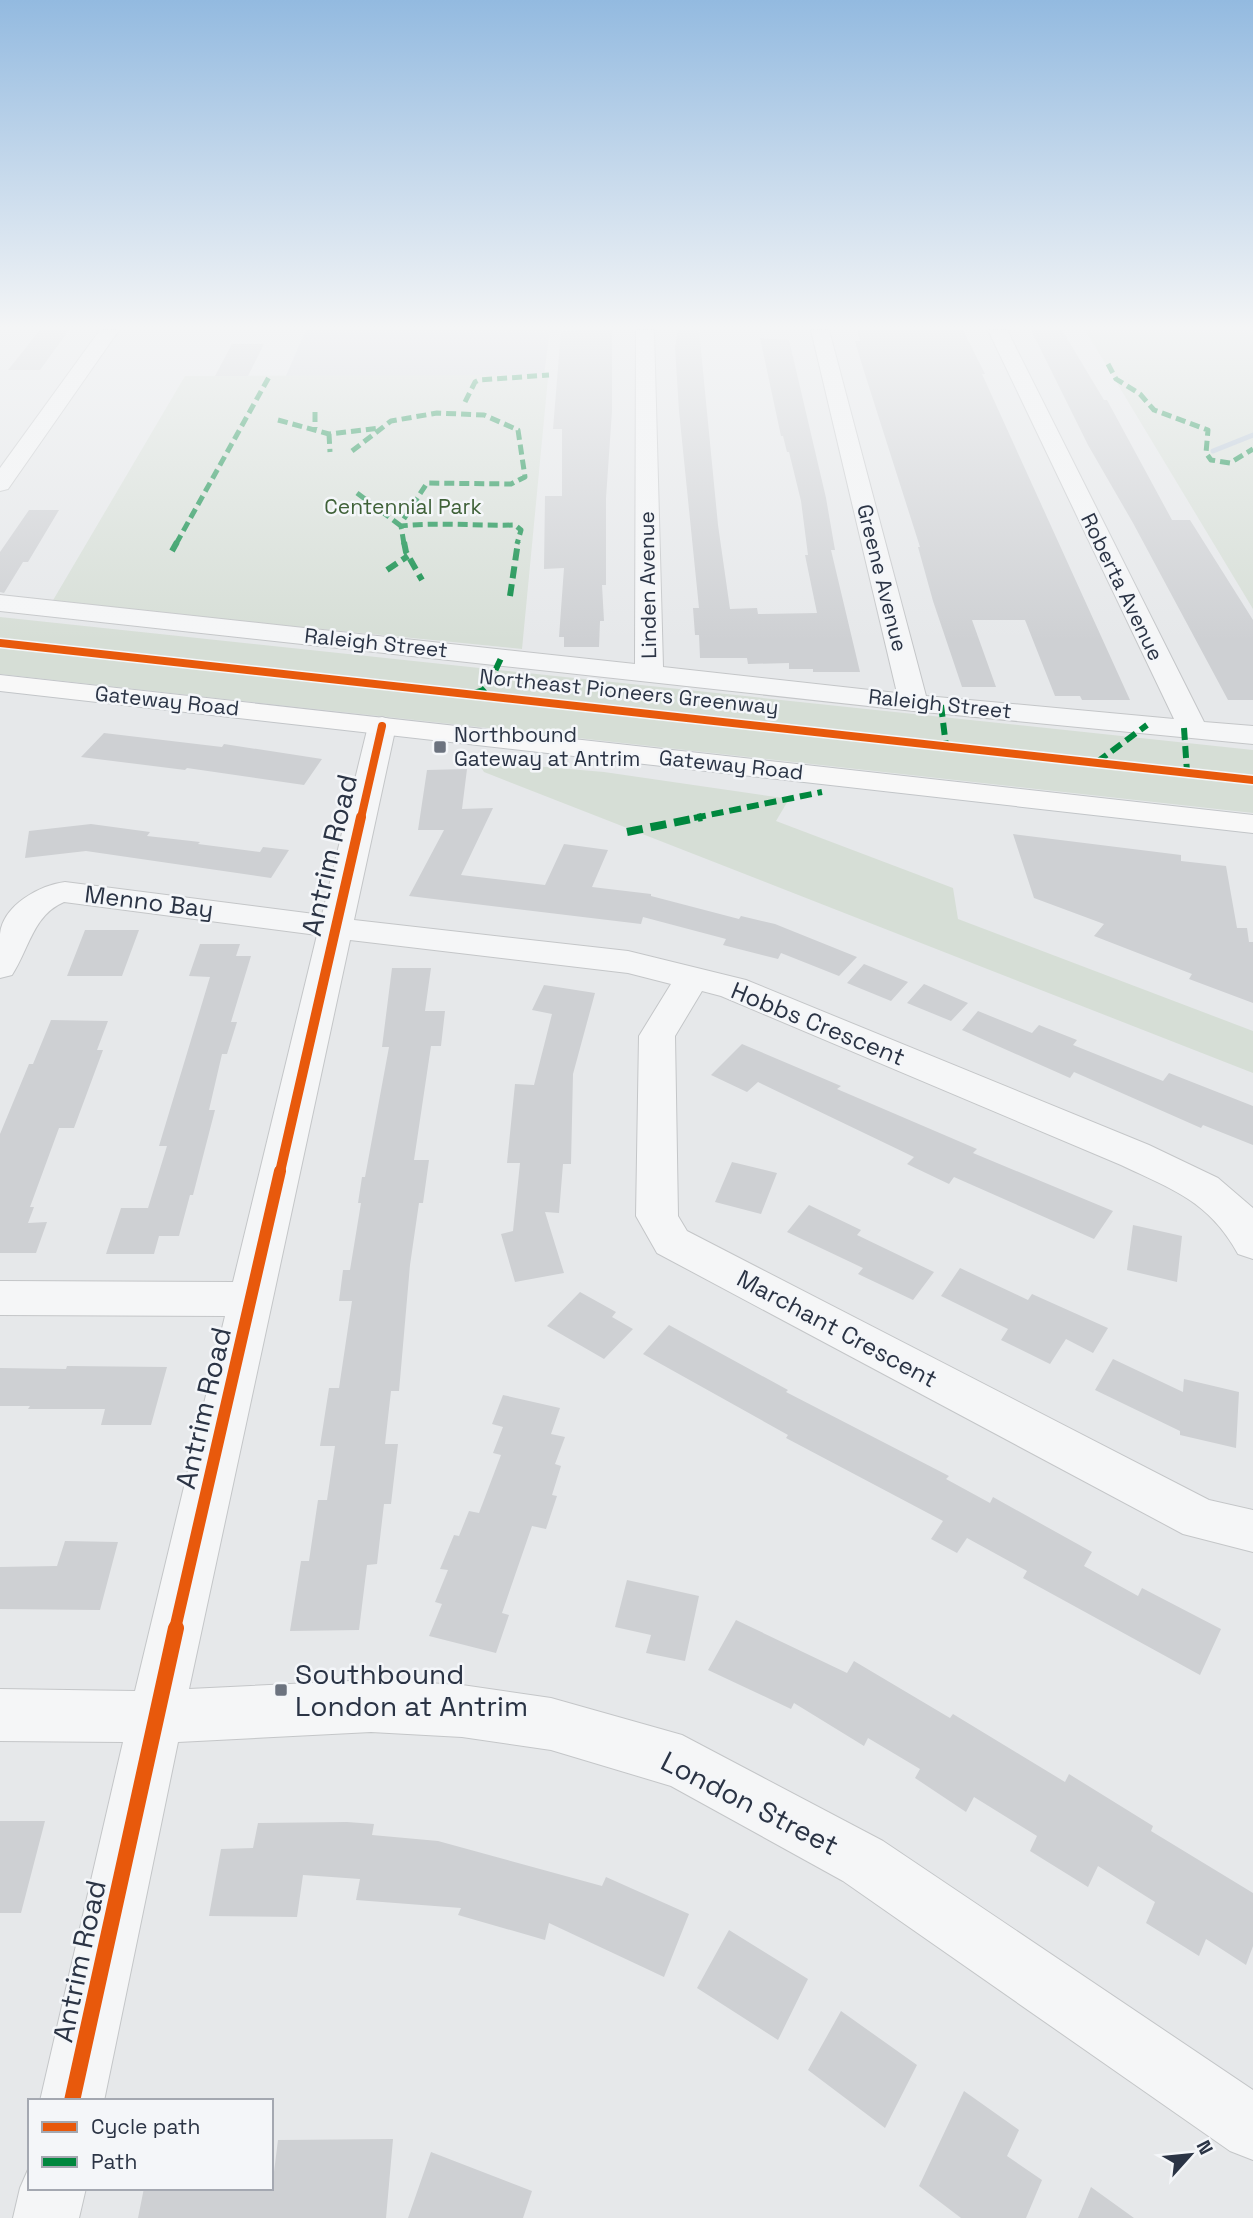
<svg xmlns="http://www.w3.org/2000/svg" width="1253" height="2218" font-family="'Space Grotesk',sans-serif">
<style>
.built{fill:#d4d7dd}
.green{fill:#d6ded6}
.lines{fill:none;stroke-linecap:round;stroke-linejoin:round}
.stream{stroke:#b4c4d5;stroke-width:5}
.building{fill:#ced0d3}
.minor-casing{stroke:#c4c6c8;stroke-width:2}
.major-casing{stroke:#c2c5c8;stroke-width:2}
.minor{fill:#f5f6f7;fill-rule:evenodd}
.major{fill:#f8f8f8;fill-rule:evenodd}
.quiet-far2{stroke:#00873e;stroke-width:5;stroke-dasharray:10 5;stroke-linecap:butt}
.quiet-far1{stroke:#00873e;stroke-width:6;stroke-dasharray:12 6;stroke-linecap:butt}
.quiet{stroke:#00873e;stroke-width:8;stroke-dasharray:16 8;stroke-linecap:butt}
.cycleway-far3-casing{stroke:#f4f6f9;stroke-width:11}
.cycleway-far2-casing{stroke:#f4f6f9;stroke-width:14}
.cycleway-far1-casing{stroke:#f4f6f9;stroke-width:17}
.cycleway-casing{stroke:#f4f6f9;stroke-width:20}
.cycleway-far3{stroke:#e8590c;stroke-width:8}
.cycleway-far2{stroke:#e8590c;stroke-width:10}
.cycleway-far1{stroke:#e8590c;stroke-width:12}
.cycleway{stroke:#e8590c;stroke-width:16}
.poi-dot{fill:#6c737f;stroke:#f4f6f9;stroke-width:2.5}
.labels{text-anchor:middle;stroke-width:5;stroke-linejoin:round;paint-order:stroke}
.far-park-label{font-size:21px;fill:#3f6138;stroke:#f4f6f9}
.far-street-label{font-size:21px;fill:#2b3445;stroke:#f4f6f9}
.far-poi-label{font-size:21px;fill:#2b3445;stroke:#f4f6f9;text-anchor:start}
.street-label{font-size:24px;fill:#2b3445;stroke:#f4f6f9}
.near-street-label{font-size:28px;fill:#2b3445;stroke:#f4f6f9}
.near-poi-label{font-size:28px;fill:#2b3445;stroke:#f4f6f9;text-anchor:start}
</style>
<rect width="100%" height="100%" fill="#e6e8ea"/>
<!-- built -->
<path class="built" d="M306 330H550L544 375 285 378Z"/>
<!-- green -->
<path class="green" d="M1085 330H1253V609Z
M544 375V378H548L522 649 52 602 185 376Z
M0 617 1253 750V813L0 674Z
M477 761 604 772 789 799 776 821 953 888 958 919 1253 1031V1073L484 772Z"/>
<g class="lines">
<!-- stream -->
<path class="stream" d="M1213 451 1253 435"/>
</g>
<!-- building -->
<path class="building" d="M40 330H69L40 370H8Z
M612 330V411L606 498V585H602L604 621H600L599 647H564V637H559L564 568 544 569 545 496H562V429H553L561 331Z
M678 330H699L718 525 730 609 757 608 758 614 817 613 805 555H808L801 501 789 452H787L783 436H781L760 338 789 340 826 498 835 550H831L860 672H813V669H789V663L748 664 747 658H700L699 635H695L693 608H699L679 411 675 347Z
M857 330H963L985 374H982L1130 700H1082L1080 696H1055L1025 620H972L996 687H962L933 601 918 547H920L863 368 855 341H860Z
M1031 330H1062L1104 400H1107L1172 520H1190L1253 620V700H1228L1133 523 1088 445Z
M232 344H264L248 376H215Z
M29 510H59L28 562H23L4 593 0 592V552Z
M104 733 222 747 224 744 322 759 304 785 187 768 185 770 81 757Z
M467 769 462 809 493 808 461 875 545 885 564 844 608 850 592 887 651 894V896L739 919 741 916 775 924 857 957 839 976 781 953 778 959 723 945 726 939 643 917 641 924 409 896 444 830H418L427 770Z
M91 824 150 832 147 836 200 842 198 844 260 852 263 847 289 850 271 878 86 851 25 858 29 831Z
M1013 834 1181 855V861L1226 866 1237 928H1247L1249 942H1253V1003L1189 979 1192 974 1094 936 1104 924 1034 898Z
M85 930H139L122 976H67Z
M200 944H240L236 956H251L231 1022H237L227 1054H222L209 1110H215L193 1195H190L179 1236H159L154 1254H106L121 1208H148L167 1146H159L210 977 189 976Z
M864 964 908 982 891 1001 847 983Z
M392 968H431L425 1011H445L441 1046H431L414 1160H429L423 1203H419L410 1265 399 1391H391L385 1444H398L391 1504H384L377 1564 367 1565 359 1630 290 1631 301 1561H309L318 1500H327L335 1446H320L329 1388H339L352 1301H339L343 1270H350L361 1203H358L362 1177H365L389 1047H382Z
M924 984 968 1003 951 1021 907 1003Z
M544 985 595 993 573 1074 571 1164H563L559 1213 545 1212 564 1273 515 1282 501 1234 513 1231 520 1163H507L515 1084 534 1085 552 1014 532 1010Z
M978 1011 1032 1033 1039 1025 1077 1040 1073 1045 1163 1081 1169 1073 1253 1106V1145L1203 1125 1201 1128 1074 1072 1070 1078 962 1030Z
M51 1020 108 1021 97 1050H103L74 1128H59L30 1207H34L28 1223 47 1222 36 1253H0V1134L29 1064H33Z
M742 1044 841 1086 837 1089 977 1149 973 1153 1113 1211 1094 1239 954 1177 949 1184 907 1164 914 1157 758 1082 747 1092 711 1075Z
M732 1162 777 1173 761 1214 715 1202Z
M809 1205 861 1230 857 1235 934 1272 913 1300 858 1274 863 1268 787 1232Z
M1133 1225 1182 1236 1177 1282 1127 1270Z
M960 1268 1028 1300 1032 1294 1108 1328 1093 1353 1066 1339 1050 1364 1001 1340 1008 1329 941 1296Z
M580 1292 616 1312 612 1317 633 1329 604 1359 547 1326Z
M669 1325 788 1390 786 1392 949 1476 946 1479 990 1503 993 1497 1092 1552 1084 1566 1138 1596 1142 1588 1221 1629 1200 1675 1023 1578 1027 1571 967 1538 957 1553 931 1539 943 1521 786 1438 788 1435 643 1354Z
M1113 1359 1183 1392 1184 1379 1239 1392 1236 1448 1180 1435V1431L1095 1390Z
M67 1366 167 1367 151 1425H101L105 1409H28L30 1406H0V1368L66 1369Z
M503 1395 560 1408 551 1434 565 1437 555 1464 561 1466 552 1495 557 1496 546 1529 532 1526 502 1613 509 1615 496 1653 429 1636 442 1604 435 1602 448 1570 440 1569 454 1535 459 1536 469 1511 479 1513 501 1455 493 1453 503 1427 492 1424Z
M65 1541 118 1542 100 1610 0 1609V1567L57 1566Z
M627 1580 699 1596 685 1661 646 1653 651 1635 615 1627Z
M736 1620 847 1673 854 1661 950 1718 953 1714 1065 1782 1069 1774 1153 1826 1151 1831 1253 1893V1946L1246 1965 1206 1939 1199 1956 1146 1923 1155 1902 1098 1866 1088 1887 1030 1851 1037 1836 974 1797 966 1812 915 1778 920 1769 868 1738 864 1746 794 1703 791 1709 708 1670Z
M0 1821H45L21 1913H0Z
M347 1822 374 1824 372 1835 438 1841 602 1886 606 1877 689 1914 664 1977 549 1923 545 1940 458 1915 461 1908 356 1900 360 1879 303 1875 297 1917 209 1916 221 1849 253 1848 258 1823Z
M729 1930 808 1979 778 2040 697 1988Z
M841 2011 917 2065 885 2128 808 2070Z
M964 2091 1019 2130 1007 2156 1042 2180 1026 2218H961L919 2186Z
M393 2139 386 2218H138L144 2188H272L278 2140Z
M431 2152 532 2191 523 2218H408Z
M1091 2187 1134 2218H1078Z"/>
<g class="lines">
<defs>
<path id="minor" d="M100 330H119L8 489 0 491V468Z
M636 330H654L663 667 897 693 811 330H829L926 696 1174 719 988 330H1007L1204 722 1253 726V744L914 711 0 611V595L635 664Z
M382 717 392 720 396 726 354 920 628 951 746 980 1149 1145 1218 1178 1253 1208V1259L1238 1254C1209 1201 1173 1190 1121 1165L721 996 702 991 675 1036 678 1216 687 1231 1209 1500 1253 1510V1552L1183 1534 657 1253 636 1216 639 1036 671 984 628 973 350 940 189 1689 371 1680 462 1685 551 1698 682 1735 883 1841 1253 2090V2160L1230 2151 843 1881 671 1786 551 1750 462 1737 371 1732 178 1742 104 2101H40L123 1742 0 1741V1689L135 1691 225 1316 0 1315V1281L233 1282 317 935 64 902C33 915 29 949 12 975L0 978C0 963 0 948 0 934 3 905 40 885 65 882L322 915 368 726 372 720Z
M30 2165V2188H86L79 2218H13L20 2188Z"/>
<path id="major" d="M0 675 1253 815V833L0 691Z"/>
</defs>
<!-- minor casing -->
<use href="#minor" class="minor-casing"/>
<!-- major casing -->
<use href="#major" class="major-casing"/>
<!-- minor -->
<use href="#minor" class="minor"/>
<!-- major -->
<use href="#major" class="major"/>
<!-- quiet-far2 -->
<path class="quiet-far2" d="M1108 364 1116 379 1140 394 1154 410 1208 430 1206 453 1211 460 1230 463 1253 449
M465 402 475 382 479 380 549 375
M315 412V428
M278 420 329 434 380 428
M329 434 330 452
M352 451 391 421 437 413 484 415 518 430 525 477 511 484 427 483 400 525
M357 493 401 526
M176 544 269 377
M404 544 401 526C439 522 477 526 515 525L521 530 517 544"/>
<!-- quiet-far1 -->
<path class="quiet-far1" d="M404 542 406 552 422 580
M172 551 177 542
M387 570 408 556
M510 596 518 542
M474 693 483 690 497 677 495 671 502 656
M941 705 946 746
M1184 728 1187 772
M1097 762 1147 725
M694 818 822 792"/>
<!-- quiet -->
<path class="quiet" d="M627 832 702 817"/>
<defs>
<path id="cycleway-far3" d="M0 643 1253 780
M361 818 382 726"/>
<path id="cycleway-far2" d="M280 1172 361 817"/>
<path id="cycleway-far1" d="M175 1629 280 1171"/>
<path id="cycleway" d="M72 2101 176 1628"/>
</defs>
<!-- cycleway-far3 casing -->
<use href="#cycleway-far3" class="cycleway-far3-casing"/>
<!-- cycleway-far2 casing -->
<use href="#cycleway-far2" class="cycleway-far2-casing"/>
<!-- cycleway-far1 casing -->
<use href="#cycleway-far1" class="cycleway-far1-casing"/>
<!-- cycleway casing -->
<use href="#cycleway" class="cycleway-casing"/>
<!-- cycleway-far3 -->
<use href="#cycleway-far3" class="cycleway-far3"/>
<!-- cycleway-far2 -->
<use href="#cycleway-far2" class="cycleway-far2"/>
<!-- cycleway-far1 -->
<use href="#cycleway-far1" class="cycleway-far1"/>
<!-- cycleway -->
<use href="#cycleway" class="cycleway"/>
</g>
<!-- sky -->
<linearGradient id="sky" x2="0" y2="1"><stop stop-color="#93bae0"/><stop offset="0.51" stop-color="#f4f5f6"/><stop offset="1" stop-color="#f4f5f6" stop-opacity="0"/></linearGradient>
<rect width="1253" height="641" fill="url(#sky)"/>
<!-- markers -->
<g class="poi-dot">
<rect x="433" y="740" width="14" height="14" rx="3.5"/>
<rect x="274" y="1683" width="14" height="14" rx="3.5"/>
</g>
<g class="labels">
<!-- far-park labels -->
<g class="far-park-label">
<text x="403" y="514">Centennial Park</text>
</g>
<!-- far-street labels -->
<g class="far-street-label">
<text transform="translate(882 578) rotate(76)" y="7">Greene Avenue</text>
<text transform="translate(648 585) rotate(-91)" y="7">Linden Avenue</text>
<text transform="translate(1122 587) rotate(64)" y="7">Roberta Avenue</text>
<text transform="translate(376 643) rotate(6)" y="7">Raleigh Street</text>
<text transform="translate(629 692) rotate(6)" y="7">Northeast Pioneers Greenway</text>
<text transform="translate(167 701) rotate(6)" y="7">Gateway Road</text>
<text transform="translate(940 704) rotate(6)" y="7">Raleigh Street</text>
<text transform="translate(731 765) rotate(6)" y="7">Gateway Road</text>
</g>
<!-- far-poi labels -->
<g class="far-poi-label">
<text x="454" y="742">Northbound<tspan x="454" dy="24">Gateway at Antrim</tspan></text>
</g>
<!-- street labels -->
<g class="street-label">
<text transform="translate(149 902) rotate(7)" y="8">Menno Bay</text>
<text transform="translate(818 1024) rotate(22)" y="8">Hobbs Crescent</text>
<text transform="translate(837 1329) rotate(28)" y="8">Marchant Crescent</text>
</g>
<!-- near-street labels -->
<g class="near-street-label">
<text transform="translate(329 855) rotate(-77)" y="10">Antrim Road</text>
<text transform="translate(203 1408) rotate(-77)" y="10">Antrim Road</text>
<text transform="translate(750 1803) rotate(27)" y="10">London Street</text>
<text transform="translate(79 1961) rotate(-78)" y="10">Antrim Road</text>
</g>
<!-- near-poi labels -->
<g class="near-poi-label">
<text x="295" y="1684">Southbound<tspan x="295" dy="32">London at Antrim</tspan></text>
</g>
</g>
<!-- legend -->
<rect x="28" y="2099" width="245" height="91" fill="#f4f6f9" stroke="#a4a8b1" stroke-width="2"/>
<rect x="42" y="2122" width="35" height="10" fill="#e8590c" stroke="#a4a8b1" stroke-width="2"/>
<text x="91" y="2134" font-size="21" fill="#2b3445">Cycle path</text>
<rect x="42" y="2157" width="35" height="10" fill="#00873e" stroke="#a4a8b1" stroke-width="2"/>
<text x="91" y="2169" font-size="21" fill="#2b3445">Path</text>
<!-- north arrow -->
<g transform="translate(1190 2155) rotate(63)" stroke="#f4f6f9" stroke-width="5" paint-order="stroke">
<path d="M0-5L12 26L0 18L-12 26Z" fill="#2b3445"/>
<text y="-10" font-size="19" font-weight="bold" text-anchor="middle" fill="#2b3445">N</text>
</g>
</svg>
